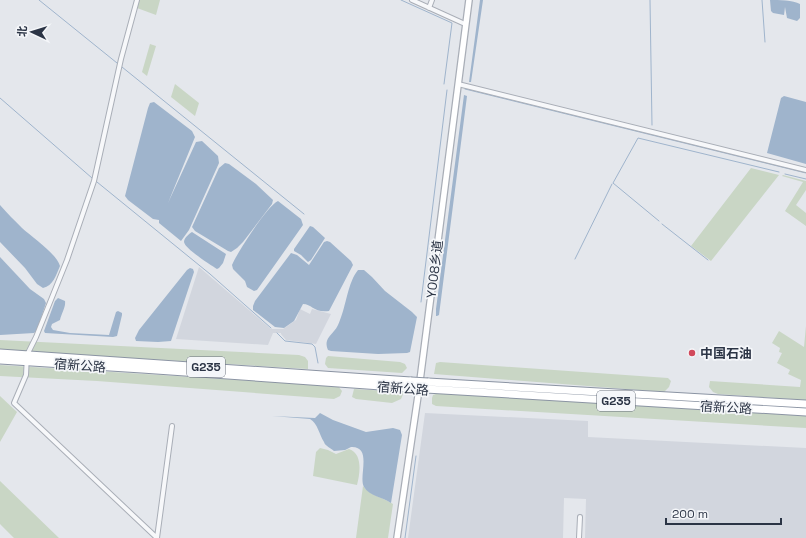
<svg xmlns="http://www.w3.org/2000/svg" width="806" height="538" font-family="'Space Grotesk','Noto Sans SC',sans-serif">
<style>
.built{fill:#d2d6de}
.green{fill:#c9d6c5}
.water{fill:#9fb4cc}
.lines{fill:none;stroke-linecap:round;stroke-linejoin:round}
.stream{stroke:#9fb4cc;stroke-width:1}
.street-casing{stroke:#a9aeb7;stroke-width:6}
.secondary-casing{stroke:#a9aeb7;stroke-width:8}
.highway-casing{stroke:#8b94a3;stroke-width:9}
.street{stroke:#f7f8fa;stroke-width:4}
.secondary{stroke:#fff;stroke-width:5.5}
.highway{stroke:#fff;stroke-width:7}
.highway-bridge-casing{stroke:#8b94a3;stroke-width:9;stroke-linecap:butt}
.highway-bridge{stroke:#fff;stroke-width:7}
.poi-dot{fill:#d1495b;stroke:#f4f6f9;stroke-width:1.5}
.labels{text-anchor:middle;stroke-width:3.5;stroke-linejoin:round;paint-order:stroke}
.shield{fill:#f4f6f9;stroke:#676e7b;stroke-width:1}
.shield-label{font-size:12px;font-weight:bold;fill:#2b3445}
.street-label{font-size:13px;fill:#2b3445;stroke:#f4f6f9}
.poi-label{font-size:13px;font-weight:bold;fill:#2b3445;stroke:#f4f6f9;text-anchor:start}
</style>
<rect width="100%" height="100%" fill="#e4e7ec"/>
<!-- built -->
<path class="built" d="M199 267 271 329H283L296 320 300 309 310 314 312 309 331 314 316 344 286 340 281 334V333H273L268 345 176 339Z
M425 413 588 421V437L806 448V538H585L586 499 564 498 563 538H408Z"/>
<!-- green -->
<path class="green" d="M139 0H160L156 15 137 8Z
M150 44 156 46 147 76 142 72Z
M175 84 199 103 195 116 171 97Z
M751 168 779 175 711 261 691 246Z
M783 175 806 181V190L796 205 806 213V226L785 211 803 182 782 176Z
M806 326V400L718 394 713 392 709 387 710 381 800 387 801 380 788 374 790 370 777 363 782 353 779 352 780 348 772 343 779 331 804 347Z
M0 340 299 355 305 357 308 361V369L0 350Z
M328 356 400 362 405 364 407 368 402 373 328 368 325 364 326 358Z
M440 362 668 378 671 381 669 387 664 392 434 374 436 363Z
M0 365 338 386 342 391 340 396 334 399 97 381 0 376Z
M354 389 404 392 401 399 392 403 356 399 352 397Z
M439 393 806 416V428L436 406 432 404V398L433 395Z
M0 396 17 412 0 442Z
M320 448 328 450 336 454 349 449C363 454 360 473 357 485L313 476 316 452Z
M0 481 59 538H14L0 524Z
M363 486C370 496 383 497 393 504L388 538H356Z"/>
<!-- water -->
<path class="water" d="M480 0H483L471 82H469Z
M770 0C779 0 793 0 800 4V18L797 21 787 18 785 7 784 15 773 13 771 11Z
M464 95 467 96 439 315 437 316H436V309Z
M784 96 806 102V164L767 153 781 98Z
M154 102 192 131 195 137 168 203 196 142 202 141 218 156 219 163 189 230 181 241 159 223V220L153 219 128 200 125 196 148 108 150 103Z
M225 163 229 164 256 184 273 200 272 204 243 242 237 248 231 252 228 251 195 231 192 227 219 168Z
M278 201 301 219 303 225 257 290 254 291 247 287 245 281 233 269 232 265C237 253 267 206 278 201Z
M0 205C7 213 15 221 22 228 33 238 56 253 60 266 56 275 53 286 43 288L37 284 25 268 0 242Z
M310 226 313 227 325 238 311 260 308 262 301 255 294 251V249Z
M192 232 226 254 223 263 219 268 217 269C211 265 185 249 184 242 184 238 189 234 192 232Z
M327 241 330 242 351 261 353 265 329 311C314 313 312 304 303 304L294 321 284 328 275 327 257 313 253 310V306L255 301 291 253 297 255 309 265 324 242Z
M0 257 30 289 44 299 46 303 37 330 34 333 0 335Z
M190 268 193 269 194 272 171 341 158 342 136 341 135 338 139 330 187 270Z
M358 270H364L372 277 385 291 412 312 417 317 410 352 407 353 378 354 331 351 328 350C324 341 329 337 334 331 337 328 339 323 340 320 346 306 348 282 358 270Z
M58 298 65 301C66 307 61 314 60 320L52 324 51 327 53 330 70 333 109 335 116 312 118 311 122 313V315L117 336 113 337 45 333 44 331 55 301Z
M320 413 333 420 366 432 393 428 400 430 402 435 391 503C383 497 369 496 364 487 358 477 373 446 351 447L345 450 334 451C331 448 325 446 324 442 319 434 318 424 310 419L272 416 315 418Z"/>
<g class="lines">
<!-- stream -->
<path class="stream" d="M39 0 117 63
M401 0 452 23 444 84
M650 0 652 125
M762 0 765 42
M122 67 304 214
M465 89 806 173
M0 98 92 178
M785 174 806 179
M97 182 210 274 271 328
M659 221 613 183 638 138 779 172
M662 224 708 260
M575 259 612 184
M421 302 447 90
M277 333 285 341 312 344 315 347 318 363
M405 538 416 456"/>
<defs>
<path id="street" d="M137 0 121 59 94 181 67 260 36 337 27 355 26 375 14 403 157 538
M412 0 465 24
M429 8 432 0
M458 84 806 170
M157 538 172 426
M579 538 580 517"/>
<path id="secondary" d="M397 538 418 396 469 0"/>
<path id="highway" d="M0 353 411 381
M0 360 142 369 409 388
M428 382 806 404
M426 389 806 412"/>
</defs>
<!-- street casing -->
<use href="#street" class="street-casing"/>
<!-- secondary casing -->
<use href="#secondary" class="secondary-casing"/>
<!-- highway casing -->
<use href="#highway" class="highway-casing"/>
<!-- street -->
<use href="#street" class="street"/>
<!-- secondary -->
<use href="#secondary" class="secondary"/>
<!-- highway -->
<use href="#highway" class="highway"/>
<defs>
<path id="highway-bridge" d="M411 381 428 382
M409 388 426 389"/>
</defs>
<!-- highway-bridge casing -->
<use href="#highway-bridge" class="highway-bridge-casing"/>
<!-- highway-bridge -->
<use href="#highway-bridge" class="highway-bridge"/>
</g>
<!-- markers -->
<circle class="poi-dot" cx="692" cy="353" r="4"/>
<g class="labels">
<!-- shield labels -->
<g class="shield">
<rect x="187" y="357" width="38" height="20" rx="3"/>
<rect x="597" y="391" width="38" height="20" rx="3"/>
</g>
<g class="shield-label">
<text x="206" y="371">G235</text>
<text x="616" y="405">G235</text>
</g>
<!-- street labels -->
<g class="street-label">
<text transform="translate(434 269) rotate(-83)" y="5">Y008乡道</text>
<text transform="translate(80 365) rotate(4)" y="5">宿新公路</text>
<text transform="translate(403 388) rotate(4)" y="5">宿新公路</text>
<text transform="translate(726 407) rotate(3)" y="5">宿新公路</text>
</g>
<!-- poi labels -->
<g class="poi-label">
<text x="700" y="358">中国石油</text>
</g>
</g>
<!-- north arrow -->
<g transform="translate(32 32) rotate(274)" stroke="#f4f6f9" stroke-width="3" paint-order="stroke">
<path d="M0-3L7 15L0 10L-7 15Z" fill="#2b3445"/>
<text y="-6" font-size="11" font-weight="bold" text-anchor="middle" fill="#2b3445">北</text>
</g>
<!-- scale -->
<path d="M666 518v6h115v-6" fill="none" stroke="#2b3445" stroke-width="2"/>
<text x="672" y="518" font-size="12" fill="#2b3445" stroke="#f4f6f9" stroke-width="3" paint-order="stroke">200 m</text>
</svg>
